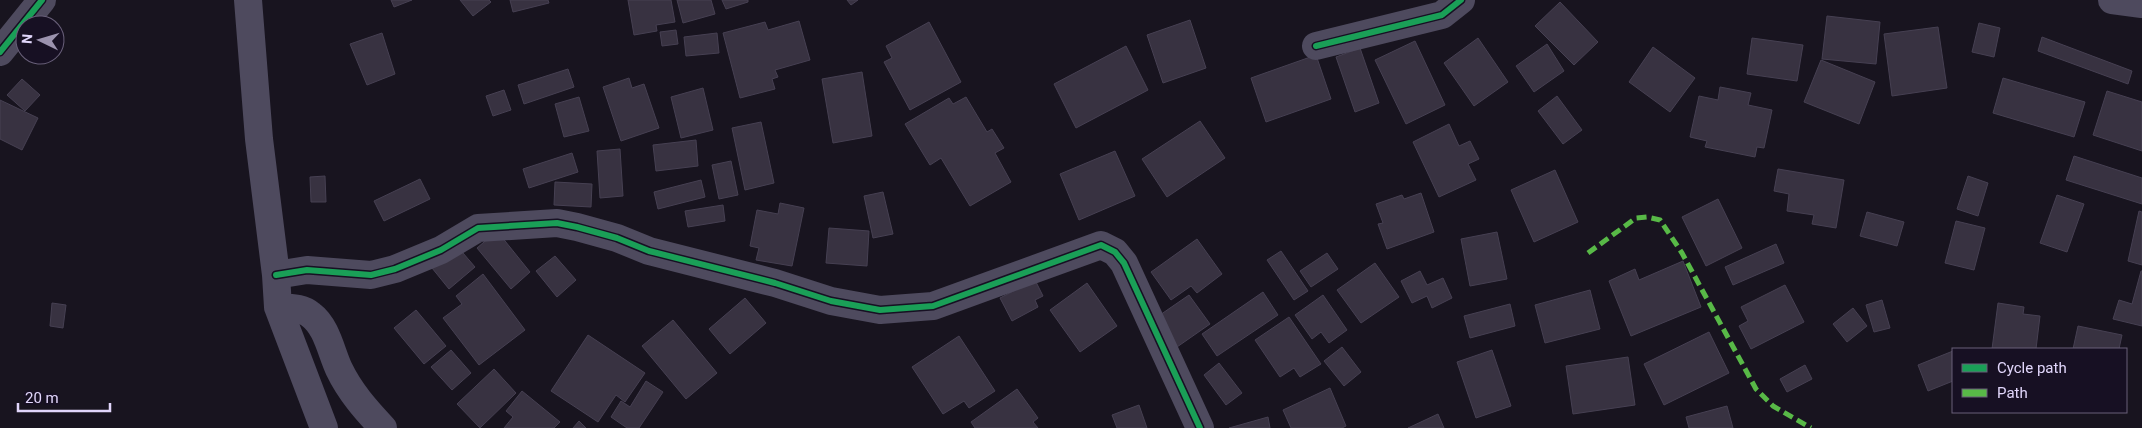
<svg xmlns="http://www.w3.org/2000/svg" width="2142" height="428" font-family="Roboto,sans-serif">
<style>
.building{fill:#383241;stroke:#464052}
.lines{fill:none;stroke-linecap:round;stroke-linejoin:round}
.street{stroke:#4e4a5e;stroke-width:28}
.quiet{stroke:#58b947;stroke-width:5;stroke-dasharray:10 5;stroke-linecap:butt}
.cycleway-casing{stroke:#171023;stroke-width:9}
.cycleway{stroke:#1a9f57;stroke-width:6}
</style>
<rect width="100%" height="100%" fill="#18141f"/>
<!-- building -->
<path class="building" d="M391 0H412L394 7Z
M460 0H489L491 2 473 16Z
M510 0H548L549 3 513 12Z
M628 0H671L675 22 656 25 657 31 634 35Z
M677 0H711L715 14 683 23Z
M722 0H748V2L726 9Z
M847 0H858L851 5Z
M1560 2 1598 42 1574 65 1535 26Z
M1827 16 1880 22 1876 64 1822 59Z
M1190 20 1206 68 1163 83 1147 35Z
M799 21 810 60 775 70 778 77 772 79 775 89 740 98 723 33 765 22 768 30Z
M929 22 961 82 910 110 884 62 892 58 886 46Z
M1979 23 2000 28 1994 57 1972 52Z
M1938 27 1947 88 1892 96 1884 34Z
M676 30 678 44 662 46 660 32Z
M382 33 395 74 367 85 350 44Z
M717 33 719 53 686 56 684 37Z
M2042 37 2132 71 2128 84 2038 51Z
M1478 38 1508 82 1474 106 1444 63Z
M1752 38 1803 45 1797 81 1747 74Z
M1415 41 1445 105 1406 124 1375 60Z
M1547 44 1564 71 1534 92 1516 66Z
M1126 46 1148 90 1076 128 1054 84Z
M1653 47 1695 78 1670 112 1629 82Z
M1360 48 1379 103 1355 112 1336 57Z
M1316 55 1331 99 1266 122 1251 78Z
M1821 60 1875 82 1859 124 1804 102Z
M568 69 574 87 524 104 518 85Z
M862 72 872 136 833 143 822 79Z
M629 78 632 88 644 84 659 128 621 141 603 87Z
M2003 78 2085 102 2074 137 1993 113Z
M22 79 40 95 25 111 7 95Z
M1720 87 1751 93 1748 105 1772 110 1764 148 1757 147 1755 157 1705 147 1707 141 1690 137 1699 96 1718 100Z
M703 88 713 130 681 138 671 97Z
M504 90 511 110 493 116 486 96Z
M2107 91 2142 102V151L2093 135Z
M1557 96 1582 130 1563 144 1538 111Z
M579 97 589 131 564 137 555 104Z
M966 97 987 132 992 129 1004 148 995 153 1011 182 970 206 941 158 930 165 905 124 949 98 953 104Z
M0 100 38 118 22 150 0 139Z
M1200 121 1225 158 1167 197 1142 159Z
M761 122 774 183 745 190 732 128Z
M1449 124 1459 146 1470 141 1479 159 1468 164 1476 180 1439 197 1413 142Z
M696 140 698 166 656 171 653 145Z
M620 149 623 196 600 198 597 151Z
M1115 151 1135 196 1079 220 1060 174Z
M572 153 578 172 529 188 523 169Z
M2074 156 2142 178V204L2066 180Z
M731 161 738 195 719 199 712 165Z
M1778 169 1844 180 1836 228 1812 224 1814 215 1787 211 1789 194 1774 191Z
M1555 170 1578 222 1534 242 1511 190Z
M325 176 326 202H311L310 177Z
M1968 176 1988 183 1978 216 1957 209Z
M420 179 430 199 384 221 374 201Z
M701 180 705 197 658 209 654 192Z
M555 182 592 184 591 207 554 205Z
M883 192 893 234 873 238 864 196Z
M1421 193 1434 232 1387 249 1378 224 1383 223 1376 204 1402 195 1404 199Z
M2057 195 2084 204 2067 252 2040 243Z
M1718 199 1742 248 1706 266 1682 217Z
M780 203 804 208 792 266 756 260 759 248 750 246 757 210 778 214Z
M723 205 725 221 688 227 685 211Z
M2139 211 2142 212V265L2128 261Z
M1867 212 1904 222 1897 246 1860 236Z
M1956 221 1985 228 1974 270 1945 263Z
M829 228 869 231 867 266 826 263Z
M497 231 530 272 511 289 477 248Z
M1497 232 1507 279 1470 286 1461 239Z
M1197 239 1222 274 1197 293 1191 286 1171 300 1151 272Z
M1776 244 1784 263 1733 285 1725 267Z
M457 246 475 267 449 289 432 268Z
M1281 251 1308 291 1294 300 1267 260Z
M1327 253 1338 269 1311 287 1300 271Z
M555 256 576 280 557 297 536 271Z
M1683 261 1701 307 1631 336 1609 281 1635 269 1639 280Z
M1375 263 1399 297 1361 323 1337 290Z
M1420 271 1427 285 1443 278 1452 298 1432 308 1427 296 1412 303 1401 281Z
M2141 271H2142V326L2113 319 2119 300 2132 304Z
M483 274 525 330 479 365 443 318 462 304 456 296Z
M1035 280 1043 296 1035 300 1038 307 1012 321 1000 298Z
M1087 283 1117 326 1080 352 1050 310Z
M1785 285 1804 322 1751 349 1739 326 1748 321 1741 307Z
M1590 290 1600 329 1545 343 1535 305Z
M1263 292 1278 315 1217 356 1202 334Z
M1189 295 1210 324 1177 347 1157 317Z
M1323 295 1347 330 1329 343 1321 332 1312 339 1295 315Z
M745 298 766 323 730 354 709 329Z
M1882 300 1890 328 1874 332 1866 305Z
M52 303 66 305 63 328 50 326Z
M1998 303 2024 307 2023 314 2040 316 2036 349H1992Z
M1510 304 1515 326 1470 338 1464 316Z
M1853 308 1867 326 1847 342 1833 324Z
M416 310 446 346 424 364 394 328Z
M1289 317 1321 364 1300 377 1294 368 1280 377 1255 340Z
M673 320 717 373 686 399 642 346Z
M2078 326 2122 335 2119 349H2073Z
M1709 332 1729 373 1664 405 1644 364Z
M588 335 645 373 625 402 616 395 598 422 551 391Z
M959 336 995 391 969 408 964 401 943 414 912 367Z
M1342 347 1361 372 1344 386 1324 361Z
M451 350 471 373 452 390 431 367Z
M1492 350 1511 406 1476 418 1457 362Z
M1953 351V381L1928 391 1918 365Z
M1628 357 1635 405 1573 414 1566 366Z
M1219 363 1242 393 1226 405 1204 375Z
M1805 365 1812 379 1787 392 1780 379Z
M494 369 516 393 480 428 457 404Z
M646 381 663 392 639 428H627L611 417 621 401 630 407Z
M1330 388 1346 426 1342 428H1291L1283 410Z
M1017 389 1038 418 1033 422 1038 428H975L971 422Z
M522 391 560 422 554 428H504L513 417 506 411Z
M1139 405 1147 428H1117L1112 415Z
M1727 406 1733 428H1689L1686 417Z
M1438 414 1444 428H1408Z
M1268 417 1270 428H1229Z
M579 421 586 428H573Z"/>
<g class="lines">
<!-- street -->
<path class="street" d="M248 0 259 139 276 275 278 307 324 428
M2112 0 2142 4
M1316 46 1442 15 1461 0
M0 52 42 0
M276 275 307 270 371 275 395 269 441 250 478 228 557 223 577 227 617 238 649 251 775 283 831 301 880 310 933 306 1101 245 1115 252 1124 263 1200 428
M278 307C289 308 302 307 311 315 327 327 331 352 339 369 350 392 366 410 383 428"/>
<!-- quiet -->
<path class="quiet" d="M1588 253 1636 218 1647 217 1660 220 1682 253 1756 389 1773 406 1811 428"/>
<defs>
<path id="cycleway" d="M1316 46 1442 15 1461 0
M0 52 42 0
M276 275 307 270 371 275 395 269 441 250 478 228 557 223 577 227 617 238 649 251 775 283 831 301 880 310 933 306 1101 245 1115 252 1124 263 1200 428"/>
</defs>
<!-- cycleway casing -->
<use href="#cycleway" class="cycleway-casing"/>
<!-- cycleway -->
<use href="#cycleway" class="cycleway"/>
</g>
<!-- legend -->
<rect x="1952" y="348" width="175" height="65" fill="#171023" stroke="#685f79"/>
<rect x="1962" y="364" width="25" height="8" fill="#1a9f57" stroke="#685f79"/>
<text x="1997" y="373" font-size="15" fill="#e1d6fb">Cycle path</text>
<rect x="1962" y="389" width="25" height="8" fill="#58b947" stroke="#685f79"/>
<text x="1997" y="398" font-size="15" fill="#e1d6fb">Path</text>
<!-- north arrow -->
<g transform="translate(40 40) rotate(275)"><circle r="24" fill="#171023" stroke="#685f79"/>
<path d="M0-4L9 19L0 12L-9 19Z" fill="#9b92ae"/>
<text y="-8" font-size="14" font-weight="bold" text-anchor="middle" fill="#e1d6fb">N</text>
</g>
<!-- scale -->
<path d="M18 403v8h92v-8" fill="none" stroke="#e1d6fb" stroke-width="2.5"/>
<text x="25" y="403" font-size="15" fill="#e1d6fb" stroke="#171023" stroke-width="4" paint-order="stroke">20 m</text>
</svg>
